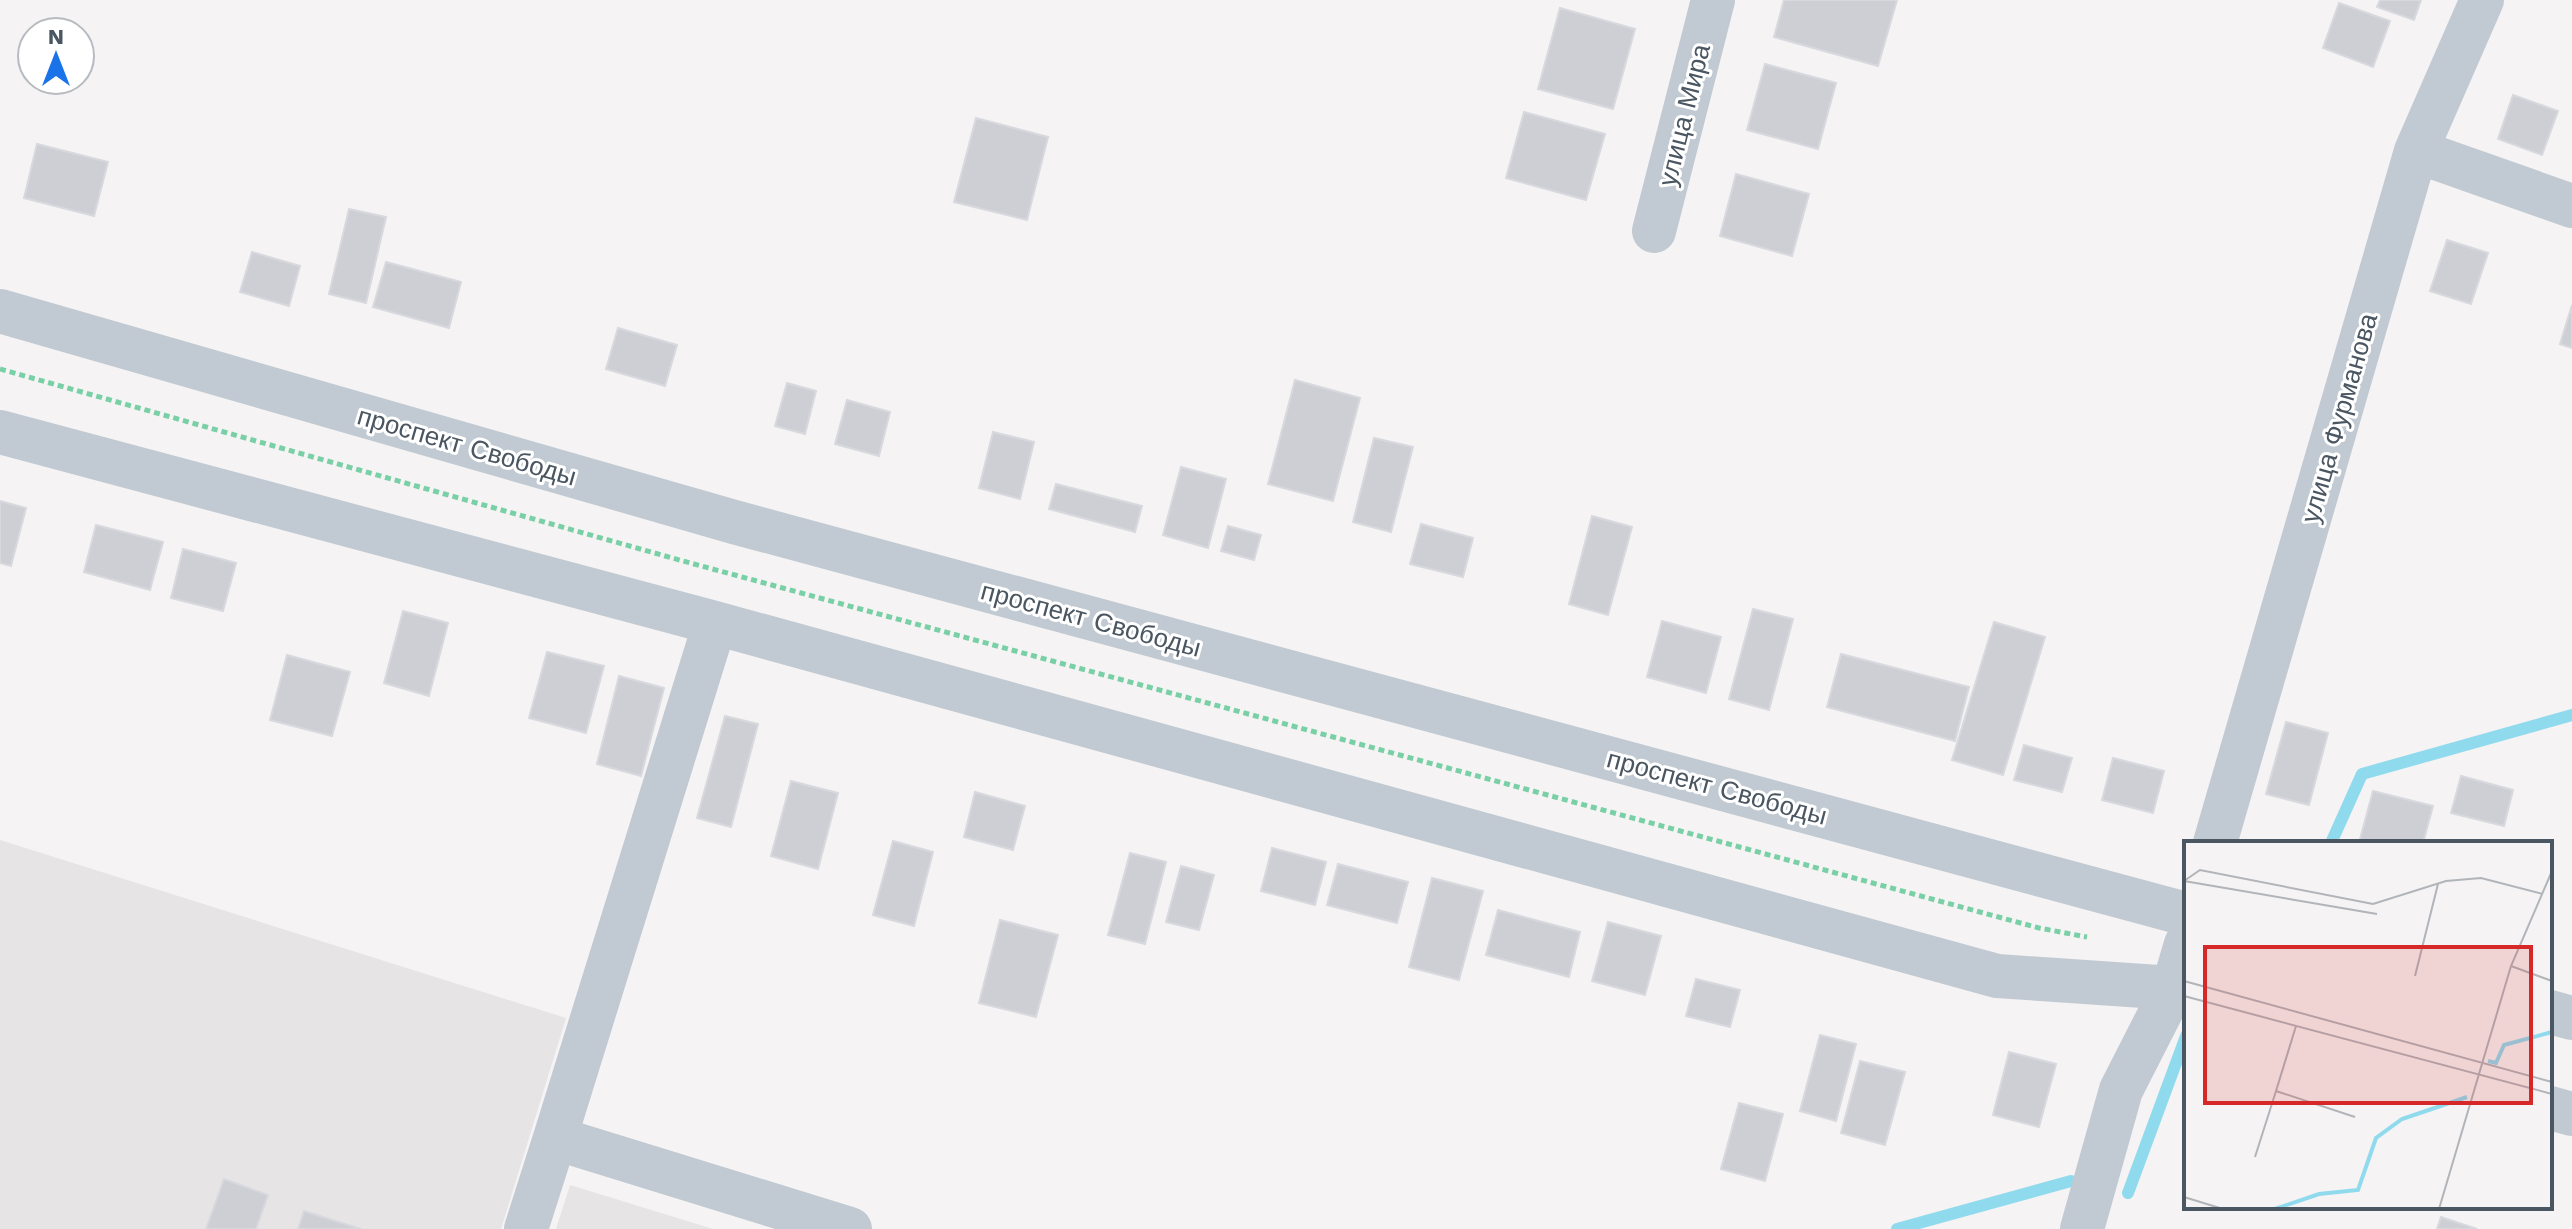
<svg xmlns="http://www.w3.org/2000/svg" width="2572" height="1229" font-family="'Work Sans',sans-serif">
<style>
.education{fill:#e6e4e5}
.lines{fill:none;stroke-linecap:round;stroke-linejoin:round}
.stream{stroke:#90daee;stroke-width:12}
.building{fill:#cdcfd5;stroke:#d7d9de;stroke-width:2}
.path{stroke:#7ad0a6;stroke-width:5;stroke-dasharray:6 4;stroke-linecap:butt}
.minor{stroke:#c1cad2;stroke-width:44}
.labels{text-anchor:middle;stroke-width:6;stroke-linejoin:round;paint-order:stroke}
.street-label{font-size:26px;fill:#4a5661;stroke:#fff}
.inset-river{fill:none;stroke:#90daee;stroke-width:4}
.inset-road{fill:none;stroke:#b1b4b9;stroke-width:2}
.view{fill:#d62828;fill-opacity:0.15;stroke:#d62828;stroke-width:4}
.inset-edge{fill:none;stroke:#4a5661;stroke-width:4}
</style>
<rect width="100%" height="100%" fill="#f5f3f3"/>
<!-- education -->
<path class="education" d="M0 840 566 1018 501 1229H0Z
M570 1185 713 1229H556Z"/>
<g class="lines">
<!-- stream -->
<path class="stream" d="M2331 843 2362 774 2572 715
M2128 1193 2186 1036
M1897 1229 2071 1181"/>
</g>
<!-- building -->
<path class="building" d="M1784 0H1897L1878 66 1774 37Z
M2380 0H2421L2414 20 2377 7Z
M2339 3 2390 21 2373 67 2323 48Z
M1560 8 1635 29 1613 109 1538 89Z
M1765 64 1836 83 1818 149 1747 130Z
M2513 95 2558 111 2542 155 2498 139Z
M1524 112 1605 134 1586 200 1506 178Z
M976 118 1048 137 1027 220 954 202Z
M37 144 108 162 94 216 24 198Z
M1736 174 1809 194 1792 256 1720 236Z
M349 209 386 217 366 303 329 294Z
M2447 240 2488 253 2471 304 2430 291Z
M252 252 300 266 289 306 240 292Z
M386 262 461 282 449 328 373 307Z
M2572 305V348L2560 344Z
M618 328 677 345 665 386 606 369Z
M1295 380 1360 398 1333 501 1268 484Z
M787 383 816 391 805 434 775 426Z
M847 400 890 412 879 456 835 444Z
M993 432 1034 442 1020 499 979 488Z
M1374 438 1413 447 1391 532 1353 522Z
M1181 467 1226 479 1208 548 1163 535Z
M1056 484 1142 506 1135 532 1049 509Z
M0 501 26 508 11 566 0 563Z
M1592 516 1632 527 1608 615 1569 604Z
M1421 524 1473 538 1463 577 1410 564Z
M96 525 163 542 150 590 84 572Z
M1228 526 1261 535 1254 560 1221 551Z
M183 549 236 563 223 611 171 598Z
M1753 609 1793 619 1769 710 1729 699Z
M403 611 448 623 429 696 384 683Z
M1662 621 1721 637 1706 693 1647 677Z
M1994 622 2045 637 2003 775 1952 760Z
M547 652 604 666 586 733 529 718Z
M1841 654 1969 687 1955 741 1827 707Z
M287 655 350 672 332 736 270 720Z
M619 676 664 688 641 776 597 764Z
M725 716 758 724 731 827 697 818Z
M2286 722 2328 733 2309 805 2266 794Z
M2024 745 2072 758 2062 792 2014 780Z
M2113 758 2164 771 2153 813 2102 800Z
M2461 776 2513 790 2504 826 2451 813Z
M791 781 838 793 818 869 771 856Z
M2373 791 2433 806 2423 843H2359Z
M975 792 1025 806 1013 850 964 837Z
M893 841 933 852 914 926 873 915Z
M1272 848 1326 862 1315 905 1261 891Z
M1130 853 1166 862 1145 944 1108 935Z
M1338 864 1408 882 1397 923 1327 905Z
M1181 866 1214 875 1199 930 1166 922Z
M1432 878 1483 891 1459 980 1409 967Z
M1498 910 1580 932 1569 977 1486 955Z
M1000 920 1058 935 1036 1017 979 1003Z
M1608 922 1661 936 1645 995 1592 981Z
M1696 979 1740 990 1730 1027 1686 1016Z
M1820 1035 1856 1044 1836 1121 1800 1111Z
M2009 1052 2056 1064 2039 1127 1993 1115Z
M1860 1061 1905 1072 1885 1145 1841 1133Z
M1739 1103 1783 1114 1765 1181 1721 1169Z
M224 1179 268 1195 256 1229H206Z
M304 1211 361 1229H298Z
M2441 1217 2477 1229H2437Z"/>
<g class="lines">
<!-- path -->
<path class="path" d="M0 369 683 561 2039 928 2087 937"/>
<!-- minor -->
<path class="minor" d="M2416 151 2572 206
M1654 231 1713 0
M0 311 734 522 2186 914
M0 432 715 623 1997 976 2173 988 2186 993
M715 623 555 1138 850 1229
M2215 843 2416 151 2482 0
M2550 1012 2572 1018
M2550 1108 2572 1114
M526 1229 555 1138
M2082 1229 2121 1090 2173 988 2186 944"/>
</g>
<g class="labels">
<!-- street labels -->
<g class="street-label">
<text transform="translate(1684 115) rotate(-76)" y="9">улица Мира</text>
<text transform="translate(2339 418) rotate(-74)" y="9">улица Фурманова</text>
<text transform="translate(467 446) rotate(16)" y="9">проспект Свободы</text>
<text transform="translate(1091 619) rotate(15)" y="9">проспект Свободы</text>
<text transform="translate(1717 787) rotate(15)" y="9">проспект Свободы</text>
</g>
</g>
<!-- overview -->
<g transform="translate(2184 841)">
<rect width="368" height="368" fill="#f5f3f3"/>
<path class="inset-river" d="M304 220 312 222 320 204 368 191M91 368 135 353 174 349 192 297 218 278 283 256"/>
<path class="inset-road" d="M0 40 16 29 189 63 262 40 297 37 359 53M0 40 193 73M327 125 368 140M231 135 254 43M0 140 368 241M0 155 368 253M112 185 92 250 171 276M71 316 92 250M0 356 39 368M255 368 327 125 368 30"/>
<path class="view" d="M21 106H347V262H21Z"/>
<rect width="368" height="368" class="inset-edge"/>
</g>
<!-- north arrow -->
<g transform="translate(56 56)"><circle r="38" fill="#ffffff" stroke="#b7bbc0" stroke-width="2"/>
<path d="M0-6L14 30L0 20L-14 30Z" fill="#1a73e8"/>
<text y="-12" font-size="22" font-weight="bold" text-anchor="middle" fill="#4a5661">N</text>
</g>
</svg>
